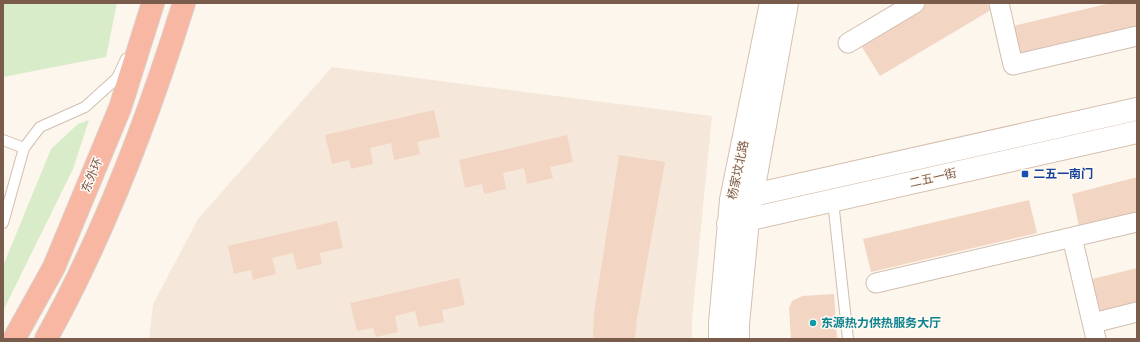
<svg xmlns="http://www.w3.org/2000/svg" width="1140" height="342" font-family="Ubuntu,'Noto Sans SC',sans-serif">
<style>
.residential{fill:#f5e8da}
.green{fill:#d8ecc9}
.building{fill:#f3d5c3}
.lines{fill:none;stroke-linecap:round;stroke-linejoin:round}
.lane-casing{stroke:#d1beb0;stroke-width:12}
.street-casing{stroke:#d1beb0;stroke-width:21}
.secondary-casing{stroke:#d6c0b0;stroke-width:24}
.highway-casing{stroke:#dad1cd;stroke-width:24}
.lane{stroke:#fff;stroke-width:10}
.street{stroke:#fff;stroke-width:19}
.secondary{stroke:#fff;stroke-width:22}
.highway{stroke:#f7b7a3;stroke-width:22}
.transit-dot{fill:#1a4fb4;stroke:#fffaf3;stroke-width:1.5}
.culture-dot{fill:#0f9aa8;stroke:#fffaf3;stroke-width:1.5}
.labels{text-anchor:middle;stroke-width:3;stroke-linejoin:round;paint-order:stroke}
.street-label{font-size:12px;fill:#7a5c4d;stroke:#fffaf3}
.transit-label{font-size:12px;font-weight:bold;fill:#164399;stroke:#fffaf3;text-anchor:start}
.culture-label{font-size:12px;font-weight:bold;fill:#0d838f;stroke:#fffaf3;text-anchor:start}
</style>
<rect width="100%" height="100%" fill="#fdf6ec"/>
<!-- residential -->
<path class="residential" d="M332 67 712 116 692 319V339H149L153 304 198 219Z"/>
<!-- green -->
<path class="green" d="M3 3H117L106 57 3 77Z
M89 120 73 169 3 311V266L51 149 78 124Z"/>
<!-- building -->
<path class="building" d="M928 3H987L991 10 880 76 860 44Z
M1111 3H1137V31L1016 60 1009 27Z
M434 110 440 137 417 142 420 154 394 160 391 143 370 148 373 164 351 169 349 160 332 164 325 135Z
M567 135 573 162 550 167 553 178 527 184 524 168 503 173 506 189 484 194 482 184 465 188 459 160Z
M619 155 665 162 637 318 635 339H593L594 313Z
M1137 177V212L1079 226 1072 194Z
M1029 200 1037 233 871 272 863 239Z
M337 221 343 248 320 253 322 264 297 270 293 253 272 258 276 274 253 280 251 270 234 274 228 246Z
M1137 268V302L1097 312 1088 280Z
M459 278 465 305 442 310 444 322 419 327 415 311 395 316 398 332 376 337 373 328 357 331 350 303Z
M834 294 837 339H791L789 308 792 301 802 296Z"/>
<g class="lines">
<defs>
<path id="lane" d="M3 140 24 148
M833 201 848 339
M3 223 24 148 40 127 85 107 117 78 126 59"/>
<path id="street" d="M999 3 1013 65 1137 36
M848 43 915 3
M1072 237 1096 339
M876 283 1137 222
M1093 323 1137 312"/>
<path id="secondary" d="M731 200 1137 109
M728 224 1137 132
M720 339V323L731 200 771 3
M738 339V324L748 220 787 3"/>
<path id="highway" d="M14 339 54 267 120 108 153 3
M46 339C105 233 148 119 184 3"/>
</defs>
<!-- lane casing -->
<use href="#lane" class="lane-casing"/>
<!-- street casing -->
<use href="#street" class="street-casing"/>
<!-- secondary casing -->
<use href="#secondary" class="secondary-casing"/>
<!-- highway casing -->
<use href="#highway" class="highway-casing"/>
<!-- lane -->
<use href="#lane" class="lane"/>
<!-- street -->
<use href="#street" class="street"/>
<!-- secondary -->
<use href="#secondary" class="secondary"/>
<!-- highway -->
<use href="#highway" class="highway"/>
</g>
<!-- markers -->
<rect class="transit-dot" x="1021" y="170" width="8" height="8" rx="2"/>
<circle class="culture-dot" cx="813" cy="323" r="4"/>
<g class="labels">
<!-- street labels -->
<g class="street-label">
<text transform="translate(738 170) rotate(-78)" y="4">杨家坟北路</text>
<text transform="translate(92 175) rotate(-67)" y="4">东外环</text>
<text transform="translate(933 178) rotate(-13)" y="4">二五一街</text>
</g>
<!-- transit labels -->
<g class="transit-label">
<text x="1033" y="178">二五一南门</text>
</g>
<!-- culture labels -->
<g class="culture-label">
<text x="821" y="327">东源热力供热服务大厅</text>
</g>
</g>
<!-- border -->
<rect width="1140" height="342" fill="none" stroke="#7a5c4d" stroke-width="8"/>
</svg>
